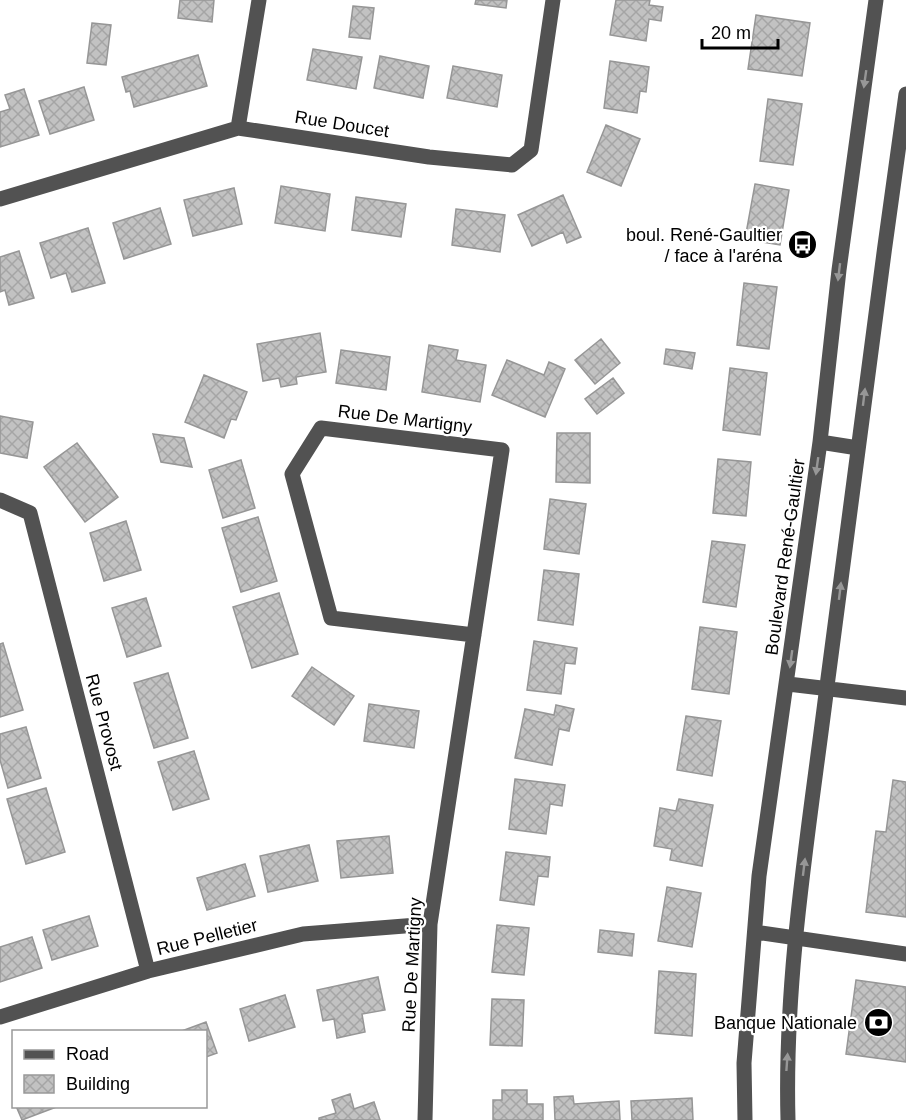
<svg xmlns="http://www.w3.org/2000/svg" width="906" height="1120" font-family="Helvetica,sans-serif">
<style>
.building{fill:url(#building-cross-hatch);stroke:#969696;stroke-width:1.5}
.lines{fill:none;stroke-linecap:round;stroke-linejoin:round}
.minor{stroke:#525252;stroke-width:15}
.oneway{fill:#979797}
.labels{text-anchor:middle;stroke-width:4.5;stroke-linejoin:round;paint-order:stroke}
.street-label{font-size:18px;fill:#000;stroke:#fff}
.poi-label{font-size:18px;fill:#000;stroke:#fff;text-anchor:end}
</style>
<defs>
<pattern id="building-cross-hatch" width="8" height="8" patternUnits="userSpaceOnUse" patternTransform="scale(1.5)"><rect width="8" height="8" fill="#c2c2c2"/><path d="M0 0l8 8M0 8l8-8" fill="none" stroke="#a5a5a5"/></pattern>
</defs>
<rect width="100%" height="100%" fill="#fff"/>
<!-- building -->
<path class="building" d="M180 0H214L212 22 178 18Z
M476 0H507L506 8 475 4Z
M616 0H650L649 5 663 7 661 21 649 19 646 41 610 35Z
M353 6 374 8 370 39 349 37Z
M756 15 810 23 802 76 748 69Z
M92 23 111 25 106 65 87 63Z
M313 49 362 57 356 89 307 80Z
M198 55 207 86 134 107 130 91 126 92 122 77Z
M380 56 429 66 423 98 374 88Z
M610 61 649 67 646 92 640 91 637 113 604 108Z
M453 66 502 75 497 107 447 98Z
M84 87 94 120 50 134 39 101Z
M24 89 39 135 0 147V112L10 109 5 95Z
M768 99 802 104 793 165 760 161Z
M606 125 640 139 621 186 587 172Z
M755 184 789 190 780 245 745 239Z
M281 186 330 194 325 231 275 223Z
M234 188 242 224 193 236 184 200Z
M563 195 581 237 567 243 563 232 532 246 518 215Z
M356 197 406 204 401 237 352 230Z
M160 208 171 244 124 259 113 223Z
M456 209 505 215 500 252 452 245Z
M88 228 105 283 72 292 66 273 51 278 40 243Z
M19 251 34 298 9 305 5 290 0 292V257Z
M744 283 777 287 769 349 737 345Z
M320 333 326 372 296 377 297 384 281 387 279 378 263 381 257 344Z
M601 339 620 363 595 384 575 360Z
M429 345 458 350 456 360 486 365 480 402 422 392Z
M666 349 695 353 692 369 664 364Z
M341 350 390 357 386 390 336 383Z
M507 360 544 375 549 362 565 369 545 417 492 395Z
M730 368 767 373 760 435 723 430Z
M204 375 247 392 236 420 231 419 224 438 185 422Z
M613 378 624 393 597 414 585 399Z
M0 416 33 422 27 458 0 453Z
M557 433H590V483L556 482Z
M153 434 184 438 192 467 161 462Z
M77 443 118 497 85 522 44 467Z
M718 459 751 462 746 516 713 513Z
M241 460 255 508 223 518 209 470Z
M550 499 586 504 579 554 544 549Z
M258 517 277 581 241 592 222 528Z
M126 521 141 570 104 581 90 533Z
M712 541 745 545 736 607 703 602Z
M544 570 579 574 573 625 538 620Z
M279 593 298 654 252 668 233 607Z
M146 598 161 646 127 657 112 608Z
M700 627 737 632 729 694 692 689Z
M534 641 577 648 575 664 565 663 561 694 527 690Z
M3 643 23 710 0 717V644Z
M312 667 354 696 334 725 292 696Z
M168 673 188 738 154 748 134 683Z
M369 704 419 711 414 748 364 741Z
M556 705 574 709 569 731 559 729 552 765 515 758 525 709 554 715Z
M686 716 721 721 712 776 677 770Z
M26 727 41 778 8 788 0 760V734Z
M194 751 209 799 173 810 158 762Z
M515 779 565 785 562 806 550 804 546 834 509 829Z
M893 780 906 782V917L866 912 876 831 886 832Z
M46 788 65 852 26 864 7 799Z
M679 799 713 805 702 866 670 860 672 849 654 846 660 808 676 811Z
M389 836 393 873 341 878 337 841Z
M309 845 318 881 268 892 260 856Z
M506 852 550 857 548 877 538 876 534 905 500 900Z
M245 864 255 896 207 910 197 878Z
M667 887 701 893 692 947 658 941Z
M89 916 98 946 52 960 43 930Z
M497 925 529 928 524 975 492 972Z
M600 930 634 934 632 956 598 952Z
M32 937 42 968 0 982V947Z
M659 971 696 974 692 1036 655 1033Z
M378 977 385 1010 362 1014 365 1032 337 1038 334 1019 323 1021 317 990Z
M856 980 906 987V1062L846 1054Z
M285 995 295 1027 249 1041 240 1009Z
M492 999 524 1000 522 1046 490 1045Z
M206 1022 217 1053 206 1057V1032H179Z
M502 1090H527V1104H543V1120H493V1100H502Z
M350 1094 354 1109 374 1102 380 1120H319V1118L336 1113 332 1100Z
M573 1096 574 1104 619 1101 620 1120H555L554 1097Z
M692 1098 693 1120H632L631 1101Z
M16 1106H59L22 1120Z"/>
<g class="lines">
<!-- minor -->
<path class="minor" d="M238 128 259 0
M0 199 238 128 429 157 512 165 531 150 553 0
M820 442 858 448
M0 500 30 513 148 971
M788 684 906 698
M755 932 906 954
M0 1017 148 971 303 934 430 924
M425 1120 430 924 502 450 321 428 292 474 331 618 474 635
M745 1120 744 1063 759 876 820 442 839 270 876 0
M788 1120C784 975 809 830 827 686 853 488 878 291 906 94"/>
</g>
<!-- one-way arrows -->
<defs><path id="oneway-solid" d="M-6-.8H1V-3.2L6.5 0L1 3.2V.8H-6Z" transform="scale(1.5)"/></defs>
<g class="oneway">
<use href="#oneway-solid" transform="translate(865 79) rotate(98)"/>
<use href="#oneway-solid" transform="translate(839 272) rotate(97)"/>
<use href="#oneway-solid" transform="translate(864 397) rotate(-83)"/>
<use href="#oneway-solid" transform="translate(817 466) rotate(98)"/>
<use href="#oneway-solid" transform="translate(840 591) rotate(-83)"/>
<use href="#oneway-solid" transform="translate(791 659) rotate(98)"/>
<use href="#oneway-solid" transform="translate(804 867) rotate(-83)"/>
<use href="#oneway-solid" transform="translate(787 1062) rotate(-86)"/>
</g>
<!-- icons -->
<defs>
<symbol id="bus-disc" viewBox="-11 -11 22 22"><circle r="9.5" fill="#000" stroke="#fff"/><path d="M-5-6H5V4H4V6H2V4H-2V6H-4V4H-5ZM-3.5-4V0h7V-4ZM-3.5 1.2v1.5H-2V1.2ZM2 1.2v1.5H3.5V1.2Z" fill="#fff"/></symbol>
<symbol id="bank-disc" viewBox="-11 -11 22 22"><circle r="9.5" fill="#000" stroke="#fff"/><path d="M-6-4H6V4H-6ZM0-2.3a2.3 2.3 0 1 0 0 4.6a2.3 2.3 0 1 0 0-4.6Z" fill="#fff"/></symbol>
</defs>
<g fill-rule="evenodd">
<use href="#bus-disc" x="786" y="228" width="33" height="33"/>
<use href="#bank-disc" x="862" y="1006" width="33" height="33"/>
</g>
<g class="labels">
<!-- street labels -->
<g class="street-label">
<text transform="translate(342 124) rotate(9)" y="6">Rue Doucet</text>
<text transform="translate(405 419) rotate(7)" y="6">Rue De Martigny</text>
<text transform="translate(785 557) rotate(-82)" y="6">Boulevard René-Gaultier</text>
<text transform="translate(104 722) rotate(75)" y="6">Rue Provost</text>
<text transform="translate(207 937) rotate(-14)" y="6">Rue Pelletier</text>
<text transform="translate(412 965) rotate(-87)" y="6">Rue De Martigny</text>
</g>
<!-- poi labels -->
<g class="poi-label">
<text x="782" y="241">boul. René-Gaultier<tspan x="782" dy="21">/ face à l'aréna</tspan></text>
<text x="857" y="1029">Banque Nationale</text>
</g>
</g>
<!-- legend -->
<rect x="12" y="1030" width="195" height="78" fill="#ffffff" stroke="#999999" stroke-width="1.5"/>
<rect x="24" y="1050" width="30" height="9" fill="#525252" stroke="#999999" stroke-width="1.5"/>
<text x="66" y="1060" font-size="18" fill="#000000">Road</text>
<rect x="24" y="1075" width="30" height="18" fill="url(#building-cross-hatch)" stroke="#999999" stroke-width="1.5"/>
<text x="66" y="1090" font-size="18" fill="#000000">Building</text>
<!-- scale -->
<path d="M702 39v9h76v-9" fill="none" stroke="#000000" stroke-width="3"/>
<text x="711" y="39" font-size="18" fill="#000000" stroke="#ffffff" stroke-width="4.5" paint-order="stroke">20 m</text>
</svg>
